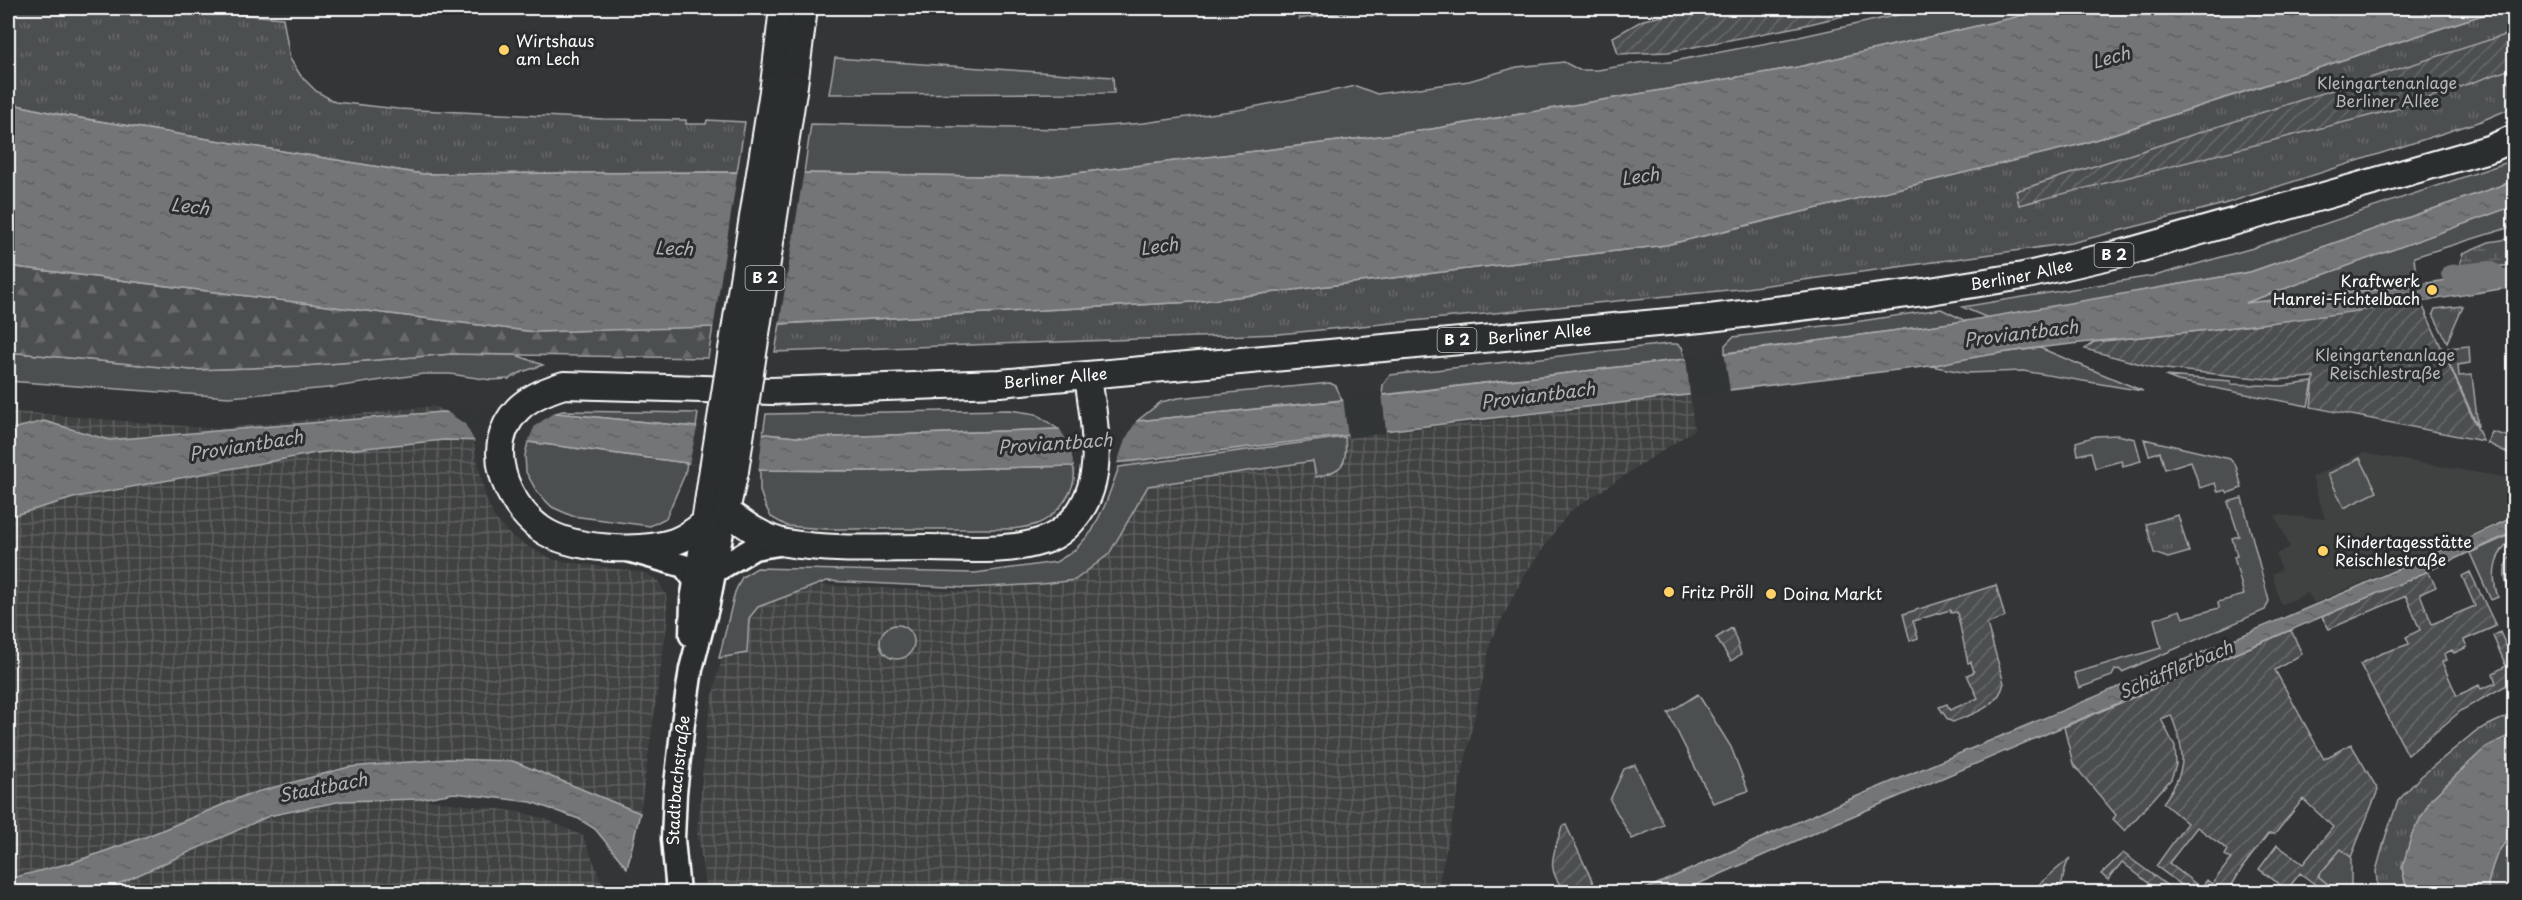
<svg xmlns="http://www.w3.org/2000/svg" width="2522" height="900" font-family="'Playpen Sans',sans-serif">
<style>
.built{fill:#404243}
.industrial{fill:url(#industrial-grid)}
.grass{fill:#4c4f50;stroke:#a6a7a8;stroke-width:1.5}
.forest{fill:url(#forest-firs);stroke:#a6a7a8;stroke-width:1.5}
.wetland{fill:url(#wetland-marsh);stroke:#a6a7a8;stroke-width:1.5}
.park{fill:url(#park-tufts);stroke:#a6a7a8;stroke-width:1.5}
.garden{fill:url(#garden-furrows);stroke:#a6a7a8;stroke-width:1.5;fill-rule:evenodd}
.water{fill:url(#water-ripples);stroke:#abacad;stroke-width:1.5}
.pier{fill:#333536}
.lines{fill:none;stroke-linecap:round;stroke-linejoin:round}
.canal{stroke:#737576;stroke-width:18}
.secondary-casing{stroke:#fff;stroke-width:27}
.primary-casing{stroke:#fff;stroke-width:30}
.secondary{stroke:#2a2d2e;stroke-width:22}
.primary{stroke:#2a2d2e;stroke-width:26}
.primary-bridge-casing{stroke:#fff;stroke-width:30;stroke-linecap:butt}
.primary-bridge{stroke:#2a2d2e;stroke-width:26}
.poi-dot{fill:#ffd166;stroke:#2a2d2e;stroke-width:2}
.labels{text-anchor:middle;stroke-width:6;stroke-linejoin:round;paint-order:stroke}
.shield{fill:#2a2d2e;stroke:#bfc0c0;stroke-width:1.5}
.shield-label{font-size:15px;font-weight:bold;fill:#fff}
.poi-label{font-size:16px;fill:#fff;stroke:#2a2d2e;text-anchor:start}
.park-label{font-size:16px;fill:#b7b9b9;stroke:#2a2d2e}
.street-label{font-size:16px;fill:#fff;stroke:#2a2d2e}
.water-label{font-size:18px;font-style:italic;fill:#b2b3b4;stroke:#2a2d2e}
</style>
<defs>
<pattern id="industrial-grid" width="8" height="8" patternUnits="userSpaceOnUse" patternTransform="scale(1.5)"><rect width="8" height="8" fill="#404243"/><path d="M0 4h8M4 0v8" fill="none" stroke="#5d5e5f"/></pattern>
<pattern id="forest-firs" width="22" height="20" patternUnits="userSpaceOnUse" patternTransform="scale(1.5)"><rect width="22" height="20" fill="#4c4f50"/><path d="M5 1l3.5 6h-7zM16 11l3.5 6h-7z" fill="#67696a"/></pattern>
<pattern id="wetland-marsh" width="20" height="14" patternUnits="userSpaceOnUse" patternTransform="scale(1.5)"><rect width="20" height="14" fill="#4c4f50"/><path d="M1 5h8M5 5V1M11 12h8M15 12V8" fill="none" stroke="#67696a"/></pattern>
<pattern id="park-tufts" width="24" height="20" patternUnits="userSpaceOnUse" patternTransform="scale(1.5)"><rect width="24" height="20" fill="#4c4f50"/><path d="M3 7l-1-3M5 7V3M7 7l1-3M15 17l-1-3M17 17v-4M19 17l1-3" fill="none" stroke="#67696a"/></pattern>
<pattern id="garden-furrows" width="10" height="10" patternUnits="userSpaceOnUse" patternTransform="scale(1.5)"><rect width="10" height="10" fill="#4c4f50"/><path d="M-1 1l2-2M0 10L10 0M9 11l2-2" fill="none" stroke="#67696a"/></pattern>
<pattern id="water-ripples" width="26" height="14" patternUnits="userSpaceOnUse" patternTransform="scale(1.5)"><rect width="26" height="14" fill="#737576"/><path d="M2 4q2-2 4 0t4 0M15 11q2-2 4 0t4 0" fill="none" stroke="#606061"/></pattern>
</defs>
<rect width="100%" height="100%" fill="#333536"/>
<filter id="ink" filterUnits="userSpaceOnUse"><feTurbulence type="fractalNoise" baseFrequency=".0167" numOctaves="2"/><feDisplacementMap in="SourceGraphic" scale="12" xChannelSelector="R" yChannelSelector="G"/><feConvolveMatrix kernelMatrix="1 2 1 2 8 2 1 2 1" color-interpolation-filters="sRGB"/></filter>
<g filter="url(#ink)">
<!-- built -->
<path class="built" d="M2363 453 2514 479V514L2440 549 2314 603 2308 593 2281 605 2272 574 2281 570 2276 554 2290 547 2275 515 2325 519 2312 477Z"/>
<!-- industrial -->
<path class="industrial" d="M1690 393 1694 430 1569 512 1523 577 1491 641 1437 892H707L697 832 707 725 717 676 732 623 775 583 968 592 1059 573 1099 538 1124 462 1503 419Z
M434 406 450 413 472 436 486 499 494 517 510 535 532 549 555 560 646 573 659 582 666 595 668 617 640 813 513 761 447 759 349 767 246 795 148 836 74 862 8 879V411L216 429Z
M420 799 520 812 543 818 583 836 606 892H95L105 890 269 816 271 818 342 801Z"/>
<!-- grass -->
<path class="grass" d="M1929 8H2055L1798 67 1420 131 1044 177 804 173 811 124 1066 129 1144 123 1238 110 1356 86 1377 94 1469 81 1517 67 1564 62 1579 70H1598L1644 62H1669L1799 37Z
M835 58 1113 77 1114 93 829 94Z
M2514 160V181L2250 272 1988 318 1962 307 2158 275 2253 248Z
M2507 208 2511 227 2414 257 2416 277 2410 279 2411 285 2242 304Z
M1941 309 1966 321 1725 353V345L1733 337 1848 323Z
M1668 344H1677L1682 347 1685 359 1382 395 1383 385 1390 375Z
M2469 346 2470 363 2458 365 2459 376 2472 375 2478 427 2447 359 2448 348Z
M2040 348 2143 391 2023 371 1967 373 1931 366 1969 357Z
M8 352 192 370 303 366 451 354 516 355 543 365 522 372 509 379 491 380 450 374H423L328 388 229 397 8 381Z
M2165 376 2231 381V384L2282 386 2313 382 2308 406 2178 381Z
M1330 383 1336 386 1342 400 1137 421 1161 402 1178 398Z
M1010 410 1036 414 1058 429 806 438 763 434 766 414Z
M563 411 698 413 696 427 556 413Z
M2492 432 2514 438V456L2487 443Z
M2117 435 2135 439 2141 461 2123 466 2121 461 2095 468 2091 452 2078 455 2076 442 2096 436Z
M1345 437C1347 465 1344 470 1316 477L1313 461 1148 486 1109 554 1075 580 1042 584 968 588 827 581 758 607 749 618 747 653 719 658 735 592 742 577 757 568 975 573 1056 562 1074 551 1092 531 1105 505 1119 467Z
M2144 439 2230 459 2236 466 2242 488 2228 493 2226 490 2218 492 2215 483 2200 488 2191 461 2165 469 2160 452 2149 455Z
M528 442 687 463 685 474 666 518 650 526 572 516 552 507 537 492 526 472 525 455Z
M2360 458 2377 492 2344 508 2328 474Z
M1073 466C1080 488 1056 517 1037 524 1029 527 1020 528 1012 529H825L787 526 771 517 765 505 760 491V470L867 471Z
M2242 498 2269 601 2265 610 2122 672 2119 669 2115 670 2112 676 2079 688 2074 673 2161 648 2154 619 2180 610 2183 618 2219 608 2218 602 2244 595 2234 557 2237 556 2232 538 2239 536 2228 502Z
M2514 533V538C2495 550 2490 576 2498 597L2491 600 2470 553Z
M2514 551V605C2506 586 2498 567 2514 551Z
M880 642a17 17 0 1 1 34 0a17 17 0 1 1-34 0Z
M1698 694 1731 747 1748 791 1713 803 1668 713Z
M1635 765 1664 825 1632 839 1610 800 1624 769Z
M2341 848 2351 857V892H2337L2318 876Z
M2070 858C2062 869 2065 881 2058 892H2055L2047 884 2039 892H2030Z"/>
<!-- forest -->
<path class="forest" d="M8 266 535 332 713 326 708 358 451 354 303 366 192 370 8 352Z"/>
<!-- wetland -->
<path class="wetland" d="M2508 239 2513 265 2460 270V262L2463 253 2489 242Z"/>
<!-- park -->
<path class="park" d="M8 8H165L283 18 290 59 301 76 316 91 335 102 398 109 603 119 686 120V124H706L707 120 745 122 737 172 422 174 62 115 8 103Z
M2504 8H2514V107L2481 121 2224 204 2071 243 1739 289 1279 334 775 352 780 324 1194 302 1666 245 2082 144Z
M2463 306 2447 342 2433 314 2435 309Z
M2178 515 2189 552 2168 558 2154 553 2146 524Z
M2514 713V892H2378L2376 871 2386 835 2398 801 2419 778 2476 731Z"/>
<!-- garden -->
<path class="garden" d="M1297 8H1373L1299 19Z
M1703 8H1877L1801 26 1668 52 1618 54 1613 37 1643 20Z
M2514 32V68L2396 109 2019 205 2016 191Z
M2421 302 2483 441 2311 407 2314 377 2277 380 2155 368 2085 349 2094 342 2244 326Z
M2428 571 2436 587 2420 594 2432 624 2475 606 2462 576 2470 572 2496 626 2464 640 2467 647 2454 653 2452 650 2444 654 2446 660 2442 662 2457 696 2479 685 2481 689 2496 683 2493 673 2506 666 2493 636 2500 632 2514 663V681L2462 710 2408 755 2360 664 2380 654 2409 644 2406 637 2420 630 2406 596 2329 629 2322 617Z
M1996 585 2005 617 1987 624 2004 683C1998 708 1974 713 1953 722L1948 720 1939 707 1947 704 1950 710 1978 698 1967 675 1974 672 1971 662 1968 663 1957 612 1951 613 1950 610 1913 621 1918 638 1910 641 1903 614Z
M1732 628 1741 654 1731 661 1716 638Z
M2291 630 2302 654 2275 670 2324 759 2351 744 2378 790 2351 857 2341 849 2318 876 2337 892H2325L2300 873 2287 890 2259 869 2277 845 2303 864 2333 827 2303 799 2275 834H2268L2242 868 2228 892H2191L2156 866 2187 823 2163 803C2188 770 2186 753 2171 715L2161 719 2175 747 2176 765 2171 779 2125 831 2113 819 2116 815 2073 764 2064 727ZM2197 827 2228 850 2225 855 2231 859 2212 884 2207 880 2201 888 2169 863Z
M1566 825 1596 889 1590 892H1565C1544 866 1554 855 1562 826Z
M2123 853 2176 892H2148L2152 886 2122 862 2108 880 2101 874Z"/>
<!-- water -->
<path class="water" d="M2055 8H2504L2082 144 1666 245 1194 302 718 327 535 332 8 266V103L62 115 422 174 737 172 1044 177 1420 131 1798 67Z
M2514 181V206L2245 303 2397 288 2514 269V287C2424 301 2334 316 2243 326 2139 339 2034 343 1931 366L1124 462 1073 466 867 471 760 470 687 463 528 442 444 440 316 453 77 497 8 517V430L44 421 109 440 441 412 556 413 806 438 1058 429 1336 401 1685 359 1972 320 2250 272Z
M2514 517V532L2406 581 1841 821 1680 892H1639L1836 805 2353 589Z
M2514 733V829L2497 854 2492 868 2488 884 2489 892H2407L2402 868 2412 834 2431 799 2486 747Z
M447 759 513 761 640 813 627 868 595 829 579 819 531 802 454 793 420 799 342 801 269 816 105 890 95 892H8V879L74 862 148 836 246 795 349 767Z"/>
<!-- pier -->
<path class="pier" d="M738 169 804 170 779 326 713 330Z
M1724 351 1730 392 1690 396 1686 356Z
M1382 392 1386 433 1348 438 1343 397Z
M443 409 555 410 556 411 535 426 526 445 475 442 465 424Z
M1138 418 1125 440 1116 466 1074 467 1070 446 1058 426Z
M698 424 763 431 758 473 689 464Z"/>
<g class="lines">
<!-- canal -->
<path class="canal" d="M2450 274 2490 270 2506 281"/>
<defs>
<g id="secondary">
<path d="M628 550 684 566 696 582"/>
<path d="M715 571 754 548 785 543"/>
<path d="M691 635 692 600 705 523"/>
<path id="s1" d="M678 892 673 839 675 793 683 723 691 669 708 604 726 511"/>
</g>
<g id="primary">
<path d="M774 85 783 8"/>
<path d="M794 85 804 8"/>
<path id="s2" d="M713 469 705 523C695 531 686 538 674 542 640 553 571 550 541 529 505 503 483 446 517 410 529 397 548 390 564 385L772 391 1000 383 1701 319 1924 292 2023 276 2131 251 2492 148 2514 138"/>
<path d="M735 471 726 511C744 524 764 539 786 543 832 551 882 548 928 548 965 548 1006 553 1042 541 1059 536 1074 522 1083 506 1105 469 1093 416 1088 376"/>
</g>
</defs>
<!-- secondary casing -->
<use href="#secondary" class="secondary-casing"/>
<!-- primary casing -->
<use href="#primary" class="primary-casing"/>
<!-- secondary -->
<use href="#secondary" class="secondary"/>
<!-- primary -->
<use href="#primary" class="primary"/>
<defs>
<path id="primary-bridge" d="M713 469 774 85
M735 471 794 85"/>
</defs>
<!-- primary-bridge casing -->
<use href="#primary-bridge" class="primary-bridge-casing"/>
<!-- primary-bridge -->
<use href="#primary-bridge" class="primary-bridge"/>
</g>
</g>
<!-- markers -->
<g class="poi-dot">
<circle cx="504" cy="50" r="6"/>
<circle cx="2432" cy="290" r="6"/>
<circle cx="2323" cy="551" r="6"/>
<circle cx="1669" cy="592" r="6"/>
<circle cx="1771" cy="594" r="6"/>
</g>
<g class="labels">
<!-- shield labels -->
<g class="shield">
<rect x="2094.5" y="243" width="39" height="24" rx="4.5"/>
<rect x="745.5" y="266" width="39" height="24" rx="4.5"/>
<rect x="1437.5" y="328" width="39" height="24" rx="4.5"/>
</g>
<g class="shield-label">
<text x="2114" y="260">B 2</text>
<text x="765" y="283">B 2</text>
<text x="1457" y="345">B 2</text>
</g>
<!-- poi labels -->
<g class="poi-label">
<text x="516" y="47">Wirtshaus<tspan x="516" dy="18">am Lech</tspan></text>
<text x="2420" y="287" text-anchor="end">Kraftwerk<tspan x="2420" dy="18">Hanrei-Fichtelbach</tspan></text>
<text x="2335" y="548">Kindertagesstätte<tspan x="2335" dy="18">Reischlestraße</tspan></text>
<text x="1681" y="598">Fritz Pröll</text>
<text x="1783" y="600">Doina Markt</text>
</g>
<!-- park labels -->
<g class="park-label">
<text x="2387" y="89">Kleingartenanlage<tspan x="2387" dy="18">Berliner Allee</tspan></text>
<text x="2385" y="361">Kleingartenanlage<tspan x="2385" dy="18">Reischlestraße</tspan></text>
</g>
<!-- street labels -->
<g class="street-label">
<text dy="6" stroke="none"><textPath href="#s2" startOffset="1882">Berliner Allee</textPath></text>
<text dy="6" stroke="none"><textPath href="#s2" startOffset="1396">Berliner Allee</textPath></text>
<text dy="6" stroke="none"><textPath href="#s2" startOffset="910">Berliner Allee</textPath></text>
<text dy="6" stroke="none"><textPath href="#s1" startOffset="112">Stadtbachstraße</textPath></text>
</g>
<!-- water labels -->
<g class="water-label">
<text transform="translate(2111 58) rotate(-16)" y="6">Lech</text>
<text transform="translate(1640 177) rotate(-8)" y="6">Lech</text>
<text transform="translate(190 207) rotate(7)" y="6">Lech</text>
<text transform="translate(1159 247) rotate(-8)" y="6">Lech</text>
<text transform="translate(674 249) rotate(2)" y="6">Lech</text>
<text transform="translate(2021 334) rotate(-7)" y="6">Proviantbach</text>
<text transform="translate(1538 396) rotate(-7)" y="6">Proviantbach</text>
<text transform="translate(1055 444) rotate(-4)" y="6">Proviantbach</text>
<text transform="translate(246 446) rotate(-9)" y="6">Proviantbach</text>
<text transform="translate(2176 670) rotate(-23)" y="6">Schäfflerbach</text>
<text transform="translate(323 788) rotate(-11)" y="6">Stadtbach</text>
</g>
</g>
<!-- margin -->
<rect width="2522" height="900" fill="none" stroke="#2a2d2e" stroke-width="30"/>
<rect x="15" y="15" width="2492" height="870" fill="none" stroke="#fff" stroke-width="2" filter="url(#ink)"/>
</svg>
